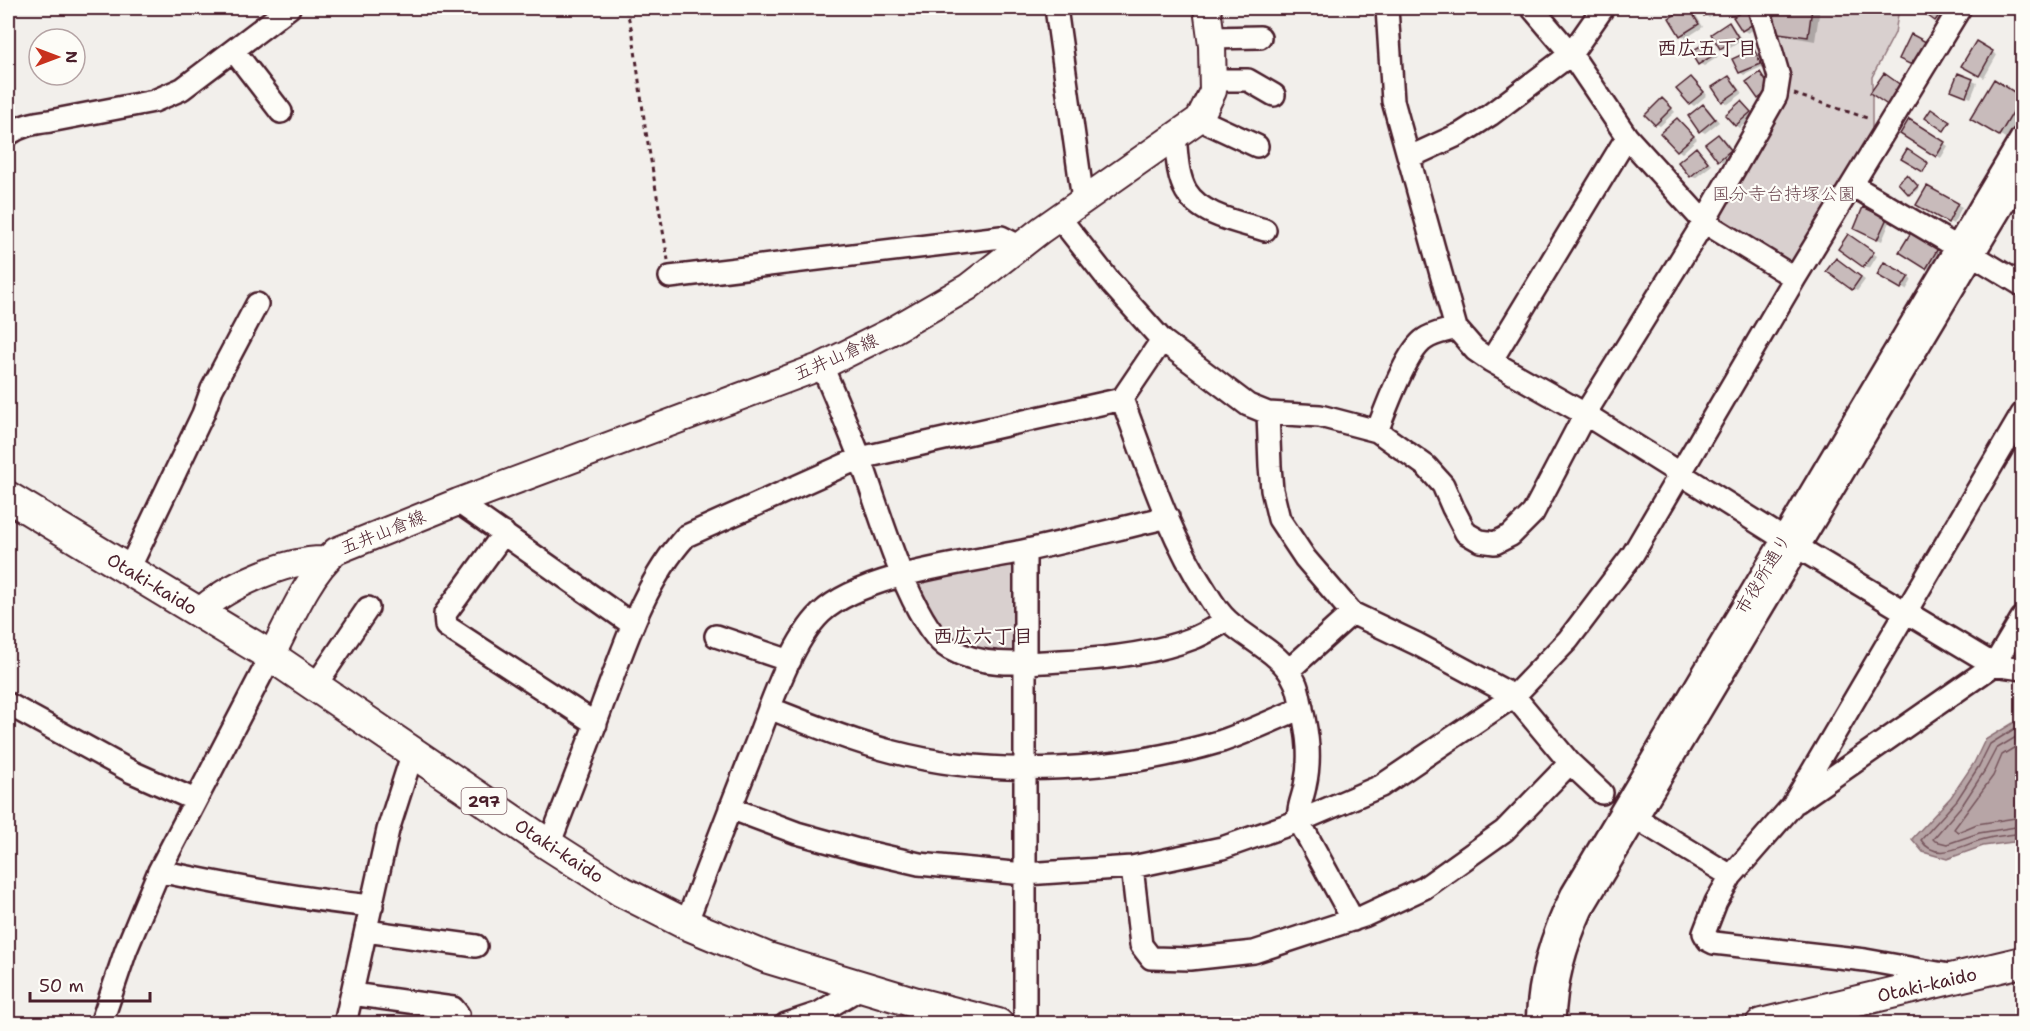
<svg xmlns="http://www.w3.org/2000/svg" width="2030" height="1031" font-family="'Shantell Sans','Klee One',sans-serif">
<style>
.green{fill:#d9d0cf;stroke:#92787d;stroke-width:1.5}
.water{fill:#b7a5a6;stroke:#8b6f75;stroke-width:1.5}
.shadow{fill:#0003}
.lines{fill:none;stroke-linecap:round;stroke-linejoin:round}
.shore{stroke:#76555c;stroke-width:1.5}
.building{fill:#c8bbbb;stroke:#4a1f2b;stroke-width:1.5}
.minor-casing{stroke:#4a1f2b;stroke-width:26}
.major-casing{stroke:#4a1f2b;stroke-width:30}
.highway-casing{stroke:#4a1f2b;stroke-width:34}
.path{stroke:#4a1f2b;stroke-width:3;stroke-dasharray:4.5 4.5;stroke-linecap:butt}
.minor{stroke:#fdfcf7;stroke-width:21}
.major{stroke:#fdfcf7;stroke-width:26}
.highway{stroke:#fdfcf7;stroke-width:30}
.labels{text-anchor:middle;stroke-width:4.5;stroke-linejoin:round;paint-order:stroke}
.shield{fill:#fdfcf7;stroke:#806168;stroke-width:1.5}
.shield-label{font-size:16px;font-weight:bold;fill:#4a1f2b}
.park-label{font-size:18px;fill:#6e4b54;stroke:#fdfcf7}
.street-label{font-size:18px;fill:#4a1f2b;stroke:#fdfcf7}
.neighbourhood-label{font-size:20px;font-weight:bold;fill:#4a1f2b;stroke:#fdfcf7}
</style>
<rect width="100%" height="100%" fill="#f2efeb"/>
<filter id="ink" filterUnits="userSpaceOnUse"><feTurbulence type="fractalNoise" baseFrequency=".0167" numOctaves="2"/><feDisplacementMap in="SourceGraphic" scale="12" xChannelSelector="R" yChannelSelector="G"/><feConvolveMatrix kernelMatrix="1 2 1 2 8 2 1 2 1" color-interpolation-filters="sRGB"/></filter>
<g filter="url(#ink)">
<!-- green -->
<path class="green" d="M1766 8H1899L1895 33 1872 77V128L1878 131 1789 268 1714 217 1785 97Z
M1011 562 1016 568 1019 646 1012 655 962 646 933 622 916 593 918 582Z"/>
<!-- water -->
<path class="water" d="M2013 723H2022V839L2013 842 1983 846 1947 859 1923 852 1912 839 1951 797 1974 763 1985 740Z"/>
<!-- shadow -->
<path class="shadow" d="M1688 8 1693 10 1703 27 1686 38 1681 35 1671 18Z
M1700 8H1724L1709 18 1705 15Z
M1775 8H1820L1815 41 1780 35 1772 31Z
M1918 8H1950L1940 23Z
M1749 9 1762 24 1748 33 1743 30 1735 17Z
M1729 24 1733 27 1742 40 1726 51 1721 48Z
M1707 43 1711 46 1718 57 1704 66 1699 63Z
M1976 43 1997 55 1984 78 1963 65Z
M1754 51 1759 54 1764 66 1744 75 1740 72Z
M1760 74 1764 77 1775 92 1763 100 1759 97Z
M1959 75 1977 83 1971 98 1957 92Z
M1729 77 1733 80 1743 93 1728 104 1723 101Z
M1691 78 1696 81 1707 95 1694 106 1690 103Z
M1995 81 2022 98V115L2007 139 1972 118Z
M1667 103 1675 112 1660 126 1656 124Z
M1741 103 1754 115 1740 128 1736 125Z
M1703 106 1708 108 1719 122 1705 133 1700 130Z
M1677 120 1697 139 1682 153 1678 150Z
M1909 121 1948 146 1941 158 1902 133Z
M1719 136 1723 138 1735 153 1723 162 1719 160Z
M1696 149 1701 152 1712 165 1695 178 1691 176Z
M1909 177 1919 188 1912 195 1910 194Z
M1927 188 1962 207 1953 224 1918 205Z
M1886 219 1890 222 1882 241 1860 231Z
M1913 231 1944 249 1931 270 1901 252Z
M1853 239 1877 256 1869 269 1840 249Z
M1841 262 1865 280 1857 291 1852 288Z
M1885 264 1912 280 1906 290 1879 274Z"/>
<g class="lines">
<!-- shore -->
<path class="shore" d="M2022 729H2014L1990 744 1979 766 1957 800 1921 840C1936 863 1962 845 1981 840 1993 836 2010 835 2022 833
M2022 737H2016L1996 749 1985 770 1963 804 1933 839 1935 841 1947 844 1979 833 2022 826
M2022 746H2017L2002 755 1993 776 1954 829 1958 832 1977 824 2022 817"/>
</g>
<!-- building -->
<path class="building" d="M1686 8H1689L1699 24 1680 36 1669 18Z
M1698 8H1717L1704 16Z
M1748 8 1758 21 1742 31 1733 17Z
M1774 8H1812L1808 37 1771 32Z
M1917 8H1944L1935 21Z
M1729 22 1738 37 1720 49 1711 34Z
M1911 34 1928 43 1916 67 1899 59Z
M1976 41 1993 51 1979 76 1961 66Z
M1707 42 1715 54 1698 65 1690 52Z
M1754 49 1761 64 1739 73 1732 59Z
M1760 72 1771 89 1758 99 1746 82Z
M1884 73 1902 86 1889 106 1870 93Z
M1958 73 1973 79 1966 96 1951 90Z
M1729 76 1739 90 1722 102 1712 87Z
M1691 77 1704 92 1689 104 1676 89Z
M1994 79 2022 97 1999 136 1970 119Z
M1662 98 1672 108 1655 125 1645 115Z
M1741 101 1751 112 1735 126 1725 115Z
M1703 104 1715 119 1699 132 1688 116Z
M1931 109 1950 122 1944 131 1925 118Z
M1677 118 1694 136 1677 151 1660 133Z
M1909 119 1945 142 1936 157 1900 134Z
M1718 134 1731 150 1718 161 1705 144Z
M1696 147 1708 162 1690 177 1678 162Z
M1907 149 1928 163 1923 172 1901 159Z
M1907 174 1918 186 1909 195 1898 183Z
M1927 186 1958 203 1948 223 1916 205Z
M1863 207 1887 218 1877 240 1854 229Z
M1913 229 1940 245 1926 269 1899 252Z
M1848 234 1874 252 1863 267 1838 249Z
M2022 256V272L2016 268Z
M1836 258 1861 277 1852 290 1826 271Z
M1884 262 1909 276 1901 289 1877 275Z"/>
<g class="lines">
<defs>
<path id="minor" d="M1056 8 1083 200
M1387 8 1393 101 1456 328 1475 350 1491 361 1585 414 1784 539
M1532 8 1571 54 1627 137 1704 222 1795 278
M1211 38 1260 37
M234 51 281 112
M1213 80H1248L1274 95
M1199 119 1257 146
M8 135C21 125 34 123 50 121L154 101 182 89 289 8
M1175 136C1177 154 1177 175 1186 191 1201 216 1239 222 1265 230
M1410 157 1462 133 1490 115 1571 54 1603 8
M1852 185 1957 247
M1059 217 1111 283 1162 340 1248 405 1268 413 1320 416 1377 431 1426 466 1443 485 1453 508 1466 533 1480 541 1495 543 1511 535 1533 513 1585 414 1704 222 1776 96 1779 77 1759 8
M1973 255 2022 285
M670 277 1001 237 1019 246
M1491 361 1627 137
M822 366C835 396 848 427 860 458 877 502 911 628 950 649 983 668 1024 663 1061 661 1102 659 1153 654 1191 639 1203 635 1215 627 1227 620
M1122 399C1146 462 1169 536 1206 592 1212 602 1220 614 1228 621 1250 641 1283 654 1295 682 1299 690 1300 700 1302 709 1308 735 1311 759 1305 786 1303 798 1297 808 1299 821L1353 920
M1268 413 1270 466 1272 490 1279 519 1305 558 1352 613 1417 644 1514 696 1570 763 1602 793
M1377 431C1386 409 1406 351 1425 339 1433 333 1447 331 1456 328
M458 502 633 625
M504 533 445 614 446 626 596 724
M1799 548 1994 665 2022 669
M128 571 203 414 212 389 257 304
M716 636 790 661
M1289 670 1352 613
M315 686 368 608
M8 704 132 772 195 800
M769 708C810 724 851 741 894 752 996 779 1121 771 1222 741 1249 732 1275 719 1302 708
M1797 802 1994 665 2022 618
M730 808 797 833 858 850 919 864 1025 874 1132 867 1222 848 1299 821 1381 786 1514 696 1568 640 1633 554 1795 278 1960 8
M1636 818 1731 876
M549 845C567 798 586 751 603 703 625 645 644 582 686 536L860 458 1122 399 1162 340
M1132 867 1141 945 1151 958 1190 959 1254 952 1364 916 1424 888 1504 831 1570 763
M159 871C230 886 300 899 372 906
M686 924C709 864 731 805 755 746 770 707 791 642 821 613 863 574 966 563 1023 551 1071 541 1120 528 1168 517
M366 931 476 946
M1949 975 1865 960 1714 943 1708 940 1704 933 1716 902 1731 876 1792 806 2022 414
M352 994 453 1008 458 1014 454 1024
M101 1024 126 950 159 871 271 656
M345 1024 388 830 413 752
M786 1024 819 1013 862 987
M1025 1024V551
M1537 1024C1539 976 1551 936 1572 894L2022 137
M1554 1024C1555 982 1565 947 1582 909L2022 173"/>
<path id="major" d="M199 612C227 586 287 559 325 560
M271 656C288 624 309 573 336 551L458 502 822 366 890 332 968 287 1041 230 1199 119 1213 91 1212 45 1207 8"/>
<path id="highway" d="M8 497 271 656 549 845 621 891 686 924 768 958 917 1003 998 1024
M1761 1024 2022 962"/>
</defs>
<!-- minor casing -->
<use href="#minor" class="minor-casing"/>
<!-- major casing -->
<use href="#major" class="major-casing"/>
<!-- highway casing -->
<use href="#highway" class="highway-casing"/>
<!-- path -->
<path class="path" d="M626 8 633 35 645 126 668 260
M626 8 643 11 668 8
M1794 94 1870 119"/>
<!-- minor -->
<use href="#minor" class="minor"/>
<!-- major -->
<use href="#major" class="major"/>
<!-- highway -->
<use href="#highway" class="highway"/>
</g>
</g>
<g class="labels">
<!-- shield labels -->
<rect class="shield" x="461.5" y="788" width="45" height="26" rx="4.5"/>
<g class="shield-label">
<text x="484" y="807">297</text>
</g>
<!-- park labels -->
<g class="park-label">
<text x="1784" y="200">国分寺台持塚公園</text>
</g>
<!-- street labels -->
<g class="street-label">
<text transform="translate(836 357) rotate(-24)" y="6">五井山倉線</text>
<text transform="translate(383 532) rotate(-22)" y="6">五井山倉線</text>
<text transform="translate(1763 574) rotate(-59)" y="6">市役所通り</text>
<text transform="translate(152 584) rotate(31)" y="6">Otaki-kaido</text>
<text transform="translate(559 851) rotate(33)" y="6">Otaki-kaido</text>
<text transform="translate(1927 985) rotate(-13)" y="6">Otaki-kaido</text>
</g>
<!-- neighbourhood labels -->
<g class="neighbourhood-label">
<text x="1707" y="55">西広五丁目</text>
<text x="983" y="643">西広六丁目</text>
</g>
</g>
<!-- margin -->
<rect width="2030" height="1031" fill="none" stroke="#fdfcf7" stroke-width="30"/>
<rect x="15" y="15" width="2000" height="1001" fill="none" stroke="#4a1f2b" stroke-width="2" filter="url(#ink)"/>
<!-- north arrow -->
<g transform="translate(57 57) rotate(90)"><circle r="28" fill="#fdfcf7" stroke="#b5a4a5" stroke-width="1.5"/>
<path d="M0-4.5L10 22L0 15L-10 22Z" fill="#c8321e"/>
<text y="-9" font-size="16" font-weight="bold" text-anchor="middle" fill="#4a1f2b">N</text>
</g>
<!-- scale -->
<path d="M30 992v9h120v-9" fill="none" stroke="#4a1f2b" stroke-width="3"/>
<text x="39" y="992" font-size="18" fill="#4a1f2b" stroke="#fdfcf7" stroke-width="4.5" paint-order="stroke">50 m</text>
</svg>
